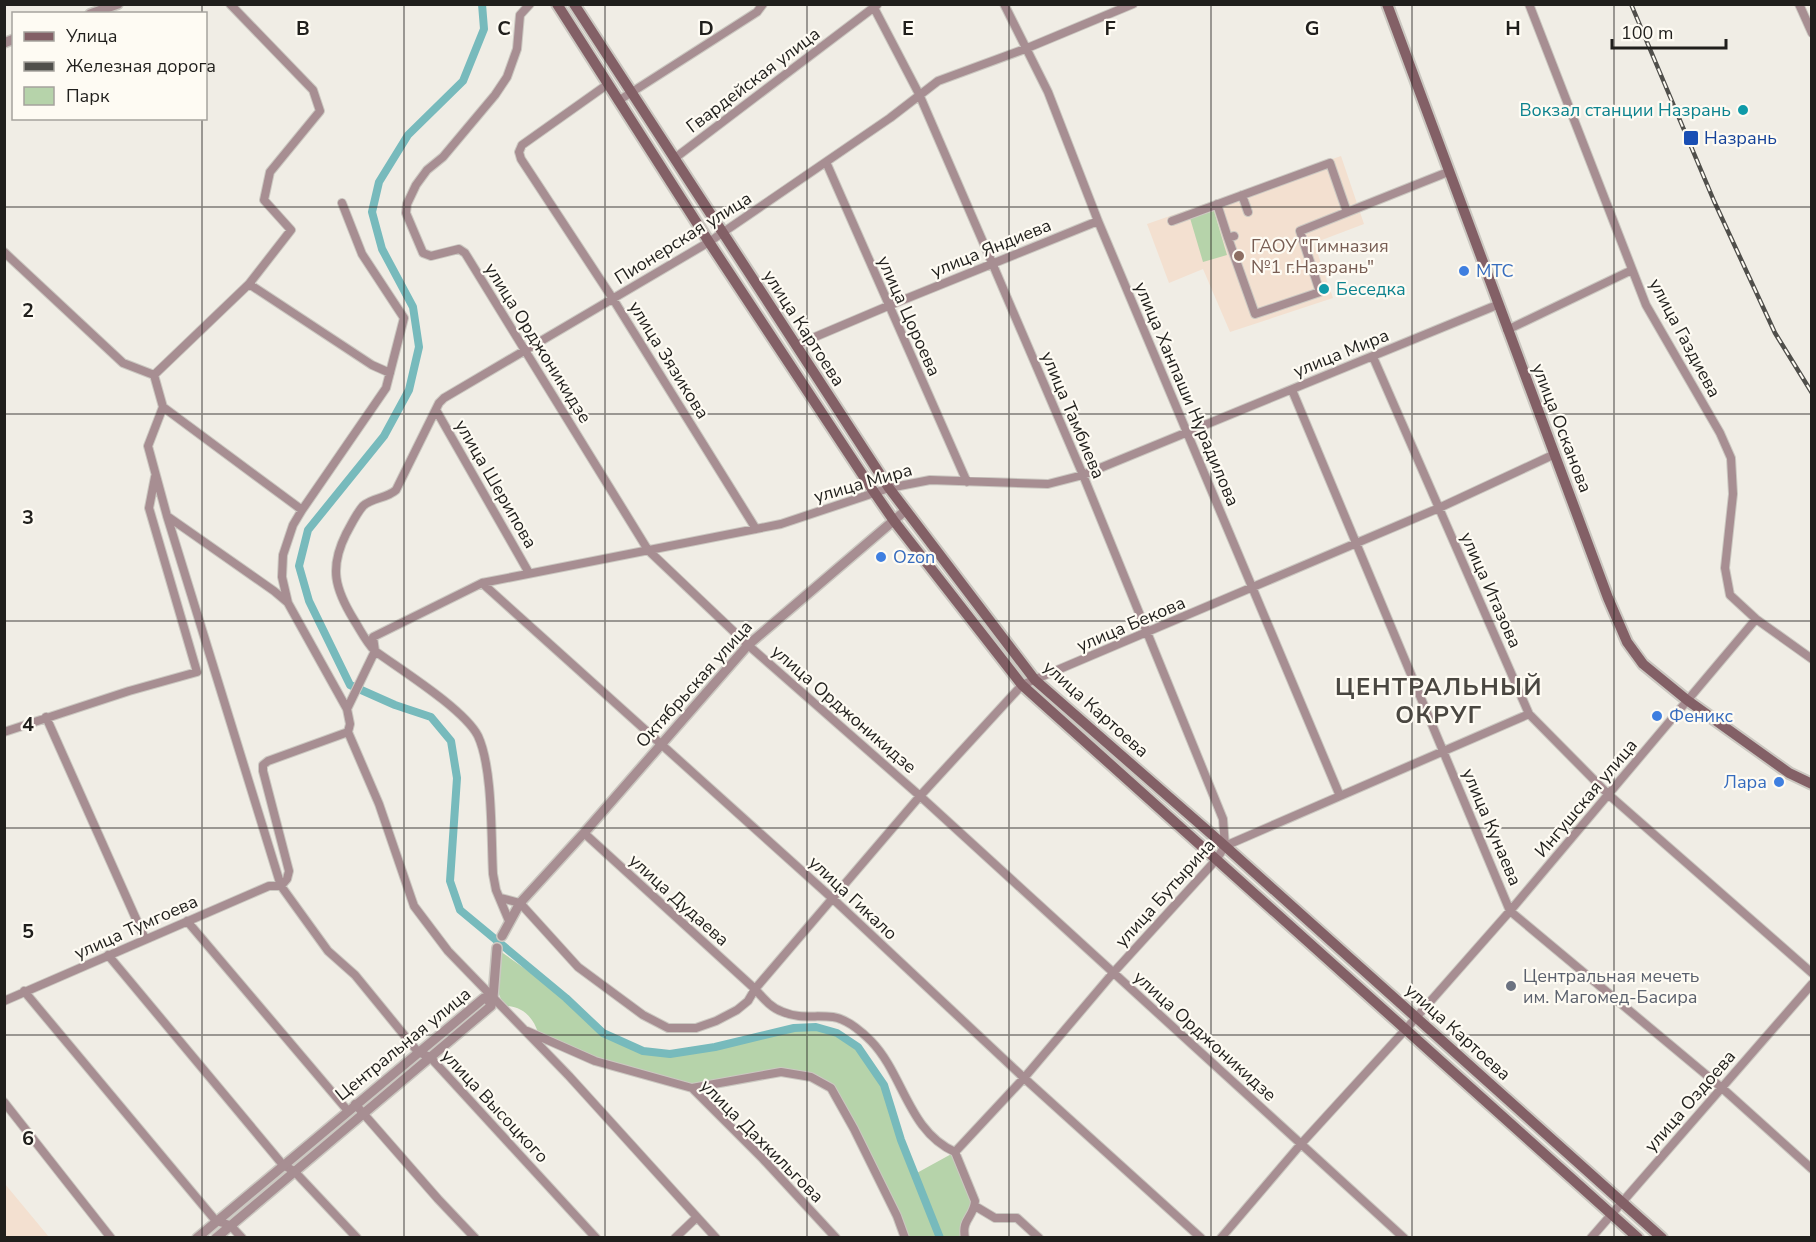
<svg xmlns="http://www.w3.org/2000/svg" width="1816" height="1242" font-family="'Nunito Sans',sans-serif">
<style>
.commercial{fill:#f3e0d0}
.green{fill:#b6d3aa}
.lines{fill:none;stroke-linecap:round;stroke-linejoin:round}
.canal{stroke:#77babc;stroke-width:8}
.minor-casing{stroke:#cbc8c1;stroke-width:10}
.tertiary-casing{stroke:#cbc8c1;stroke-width:12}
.secondary-casing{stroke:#cbc8c1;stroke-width:14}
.minor{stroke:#a78e92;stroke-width:8}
.tertiary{stroke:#a78e92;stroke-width:9}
.secondary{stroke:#836066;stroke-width:10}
.rail-casing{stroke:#504f4b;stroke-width:4.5}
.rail{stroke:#fefbf3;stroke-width:2;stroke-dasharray:7;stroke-linecap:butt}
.grid{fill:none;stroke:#201f1c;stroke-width:1.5;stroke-opacity:0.55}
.culture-dot{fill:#0f9aa8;stroke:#fefbf3;stroke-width:2}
.transit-dot{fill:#1a4fb4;stroke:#fefbf3;stroke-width:2}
.education-dot{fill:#8d6e63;stroke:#fefbf3;stroke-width:2}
.shop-dot{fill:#3f7fe0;stroke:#fefbf3;stroke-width:2}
.worship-dot{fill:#6b7280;stroke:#fefbf3;stroke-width:2}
.labels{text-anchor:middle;stroke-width:4.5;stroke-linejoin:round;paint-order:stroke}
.street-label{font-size:18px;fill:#201f1c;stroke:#fefbf3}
.culture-label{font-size:18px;fill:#0d838f;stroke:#fefbf3;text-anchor:end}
.transit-label{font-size:18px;fill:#164399;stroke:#fefbf3;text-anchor:start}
.education-label{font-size:18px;fill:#785e54;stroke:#fefbf3;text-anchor:start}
.shop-label{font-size:18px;fill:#366cbe;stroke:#fefbf3;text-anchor:start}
.worship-label{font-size:18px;fill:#5b616d;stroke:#fefbf3;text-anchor:start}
.district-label{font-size:24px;font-weight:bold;letter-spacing:1.5px;fill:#4a4741;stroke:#fefbf3}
.grid-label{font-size:20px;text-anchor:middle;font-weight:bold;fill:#201f1c;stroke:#fefbf3;stroke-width:4.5;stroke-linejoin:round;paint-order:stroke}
</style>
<rect width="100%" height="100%" fill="#f0ede5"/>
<!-- commercial -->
<path class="commercial" d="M1341 156 1364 224 1314 243 1333 298 1230 332 1203 269 1169 283 1147 224Z
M4 1184H5L49 1237H5Z"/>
<!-- green -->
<path class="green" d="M1214 211 1227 255 1203 262 1190 218Z
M500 951 566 998 603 1033 643 1051 670 1054 715 1047 794 1028 816 1027 837 1033 858 1047 884 1085 901 1140 915 1174 955 1152 975 1201 965 1237H905L831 1089 811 1077 781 1072 692 1088 595 1061 538 1033C534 1018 522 1006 506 1006 492 991 498 970 500 951Z"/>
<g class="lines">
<!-- canal -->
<path class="canal" d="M482 4 484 29 463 81 408 135 379 182 372 212 382 249 413 307 419 347 409 390 384 436 308 530 299 566 309 601 350 685 395 705 431 717 451 741 457 778 450 881 460 910 566 998 603 1033 643 1051 670 1054 715 1047 794 1028 816 1027 837 1033 858 1047 884 1085 901 1140 940 1238"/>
<defs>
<path id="minor" d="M530 4 520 15 517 49 507 77 495 95 443 157 427 170 416 185 407 204 406 213 423 253 431 256 459 249 465 253 648 550 748 645 920 796 1404 1238
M872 4 919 94 993 265 1083 475 1223 819 1225 846
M1004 4 1048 92 1098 221 1340 796
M1529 4 1646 305 1720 433 1731 458 1733 494 1725 568 1730 595 1756 619 1812 659
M1799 4 1812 33
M608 84 522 145 519 152 521 159 613 299 756 529
M618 101 757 12 763 4
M675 158 877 5
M826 162 967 482
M1242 195 1248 212
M342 203 362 254 404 318 386 388 302 510 293 525 283 555 282 577 288 603 347 709 350 724 348 732 379 804 414 906 448 951 569 1076 716 1238
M1217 204 1228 238 1234 236
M1172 221 1330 163 1347 212
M1228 238 1255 314 1320 292 1300 231 1448 172
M4 252 123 363 154 375 163 407 148 446 167 516 274 591 287 602
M249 284 372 365 390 373
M1507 330 1632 270
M796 345 888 306 1098 221
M1373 357 1529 714 1609 795 1812 973
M154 375 249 284 291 230 264 200 270 172 320 111 313 90 230 4
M1292 390 1510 911 1722 1088 1812 1169
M163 407 302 510
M436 410 529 573
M167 516 281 886 328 951 355 975 418 1052 430 1057 596 1238
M482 583 832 898 1024 1078 1201 1238
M347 709 375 651 373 637 482 583 781 524 889 488 930 480 1048 484 1083 475 1497 305
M46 717 145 939
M4 732 129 691 197 672 149 508 155 477
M584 833 755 989C763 998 771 1008 783 1012 799 1019 816 1015 833 1017 847 1019 861 1031 871 1041 904 1075 908 1131 955 1152L975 1201C974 1217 961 1219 965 1238
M281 886 287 879 289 871 263 771V765L268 761 348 732
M501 898 520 903 578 967 643 1015 668 1028H696L716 1021 737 1010 748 1001 755 989 920 796 1022 685 1439 508 1555 454
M187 921 348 1111
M509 921 496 890 493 874C491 838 493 768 478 736 464 709 401 670 375 651 366 642 361 631 354 620 335 589 329 568 346 534 351 525 356 514 363 506 373 497 386 499 396 490L439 403 444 398 709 242 890 118 938 81 1025 49 1133 4
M108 955 283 1165 294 1171 357 1238
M24 991 216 1221 230 1225 242 1238
M4 1001 269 886H281
M527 1031 595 1061 692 1088 763 1159 836 1238
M692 1088 781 1072 811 1077 831 1088 854 1129 897 1216 905 1238
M4 1102 111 1238
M355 1104 438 1199 475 1238
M955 1152 1024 1078 1113 973 1216 860 1225 846 1529 714
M975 1206 995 1218H1017L1039 1238
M675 1238 697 1217
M1221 1238 1301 1144 1406 1029 1510 911 1756 619
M1591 1238 1812 984"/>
<path id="tertiary" d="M90 14 118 4
M4 43 14 39
M502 936 520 903 584 833 748 645 906 510
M197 1238 484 998 489 1001
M216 1238 491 1006 489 1001 493 998 497 948"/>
<path id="secondary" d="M557 4 709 242 874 492 894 521 1022 685 1638 1238
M574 4 889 488 1035 680 1225 846 1662 1238
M1387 4 1608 598 1627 642 1643 664 1687 700 1789 773 1812 784"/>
</defs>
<!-- minor casing -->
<use href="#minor" class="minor-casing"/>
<!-- tertiary casing -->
<use href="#tertiary" class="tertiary-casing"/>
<!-- secondary casing -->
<use href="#secondary" class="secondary-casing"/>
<!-- minor -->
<use href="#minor" class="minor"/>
<!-- tertiary -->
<use href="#tertiary" class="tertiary"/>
<!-- secondary -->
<use href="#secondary" class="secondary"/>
<defs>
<path id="rail" d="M1631 4 1714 201 1775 333 1812 393"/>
</defs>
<!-- rail casing -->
<use href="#rail" class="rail-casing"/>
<!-- rail -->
<use href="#rail" class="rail"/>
</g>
<!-- grid -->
<path class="grid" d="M202 4V14M404 4V1238M605 4V1238M807 4V1238M1009 4V1238M1211 4V1238M1412 4V1238M1614 4V1238M202 118V1238M4 207H1812M4 414H1812M4 621H1812M4 828H1812M4 1035H1812"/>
<!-- markers -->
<g class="culture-dot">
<circle cx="1743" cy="110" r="6"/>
<circle cx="1324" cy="289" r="6"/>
</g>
<rect class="transit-dot" x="1683" y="130" width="16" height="16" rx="3"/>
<circle class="education-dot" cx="1239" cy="256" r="6"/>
<g class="shop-dot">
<circle cx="1464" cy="271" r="6"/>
<circle cx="881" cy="557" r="6"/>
<circle cx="1657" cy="716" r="6"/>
<circle cx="1779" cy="782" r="6"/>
</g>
<circle class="worship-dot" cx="1511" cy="986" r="6"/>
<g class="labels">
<!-- street labels -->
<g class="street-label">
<text transform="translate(753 80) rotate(-37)" y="6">Гвардейская улица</text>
<text transform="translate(683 238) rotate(-32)" y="6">Пионерская улица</text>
<text transform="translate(991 248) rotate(-22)" y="6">улица Яндиева</text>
<text transform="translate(909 316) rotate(66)" y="6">улица Цороева</text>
<text transform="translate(804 328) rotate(57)" y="6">улица Картоева</text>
<text transform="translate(1685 338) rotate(62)" y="6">улица Газдиева</text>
<text transform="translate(538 343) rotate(58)" y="6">улица Орджоникидзе</text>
<text transform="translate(1341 353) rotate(-22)" y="6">улица Мира</text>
<text transform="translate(669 360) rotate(58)" y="6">улица Зязикова</text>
<text transform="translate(1187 394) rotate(67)" y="6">улица Ханпаши Нурадилова</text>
<text transform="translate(1073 415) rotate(67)" y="6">улица Тамбиева</text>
<text transform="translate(1562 428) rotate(69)" y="6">улица Осканова</text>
<text transform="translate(863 483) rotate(-16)" y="6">улица Мира</text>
<text transform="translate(496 484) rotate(60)" y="6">улица Шерипова</text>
<text transform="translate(1491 590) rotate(66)" y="6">улица Итазова</text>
<text transform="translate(1131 624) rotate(-23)" y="6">улица Бекова</text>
<text transform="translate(694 684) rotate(-48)" y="6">Октябрьская улица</text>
<text transform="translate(844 709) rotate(41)" y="6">улица Орджоникидзе</text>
<text transform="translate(1096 709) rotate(42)" y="6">улица Картоева</text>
<text transform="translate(1586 798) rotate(-50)" y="6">Ингушская улица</text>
<text transform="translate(1492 827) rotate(67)" y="6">улица Кунаева</text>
<text transform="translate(1165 893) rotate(-48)" y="6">улица Бутырина</text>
<text transform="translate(853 898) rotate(43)" y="6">улица Гикало</text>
<text transform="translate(679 900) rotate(42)" y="6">улица Дудаева</text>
<text transform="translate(136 927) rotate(-24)" y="6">улица Тумгоева</text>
<text transform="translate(1458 1032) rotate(42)" y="6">улица Картоева</text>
<text transform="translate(1205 1036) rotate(42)" y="6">улица Орджоникидзе</text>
<text transform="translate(403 1044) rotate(-39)" y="6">Центральная улица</text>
<text transform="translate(1690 1101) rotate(-49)" y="6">улица Оздоева</text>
<text transform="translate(495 1106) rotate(47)" y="6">улица Высоцкого</text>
<text transform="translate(762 1141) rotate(45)" y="6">улица Дахкильгова</text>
</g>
<!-- culture labels -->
<g class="culture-label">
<text x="1731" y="116">Вокзал станции Назрань</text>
<text x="1336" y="295" text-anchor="start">Беседка</text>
</g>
<!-- transit labels -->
<g class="transit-label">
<text x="1704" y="144">Назрань</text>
</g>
<!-- education labels -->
<g class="education-label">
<text x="1251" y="252">ГАОУ "Гимназия<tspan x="1251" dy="21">№1 г.Назрань"</tspan></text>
</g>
<!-- shop labels -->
<g class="shop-label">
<text x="1476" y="277">МТС</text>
<text x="893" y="563">Ozon</text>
<text x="1669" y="722">Феникс</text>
<text x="1767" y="788" text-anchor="end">Лара</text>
</g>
<!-- worship labels -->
<g class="worship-label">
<text x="1523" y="982">Центральная мечеть<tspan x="1523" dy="21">им. Магомед-Басира</tspan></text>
</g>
<!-- district labels -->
<g class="district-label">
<text x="1439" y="695">ЦЕНТРАЛЬНЫЙ<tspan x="1439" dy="28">ОКРУГ</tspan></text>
</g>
</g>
<g class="grid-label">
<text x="303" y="35">B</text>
<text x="504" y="35">C</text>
<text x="706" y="35">D</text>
<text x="908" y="35">E</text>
<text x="1110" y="35">F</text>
<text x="1312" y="35">G</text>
<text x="1513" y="35">H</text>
<text x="28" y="317">2</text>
<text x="28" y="524">3</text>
<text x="28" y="731">4</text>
<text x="28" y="938">5</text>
<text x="28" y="1145">6</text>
</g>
<!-- border -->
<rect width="1816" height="1242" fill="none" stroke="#201f1c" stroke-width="12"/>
<!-- legend -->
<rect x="12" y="12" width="195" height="108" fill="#fefbf3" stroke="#a5a39d" stroke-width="1.5"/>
<rect x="24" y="32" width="30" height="9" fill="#836066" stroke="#a5a39d" stroke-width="1.5"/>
<text x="66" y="42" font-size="18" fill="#201f1c">Улица</text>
<rect x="24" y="62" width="30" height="9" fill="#504f4b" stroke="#a5a39d" stroke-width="1.5"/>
<text x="66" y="72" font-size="18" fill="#201f1c">Железная дорога</text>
<rect x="24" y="87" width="30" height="18" fill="#b6d3aa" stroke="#a5a39d" stroke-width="1.5"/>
<text x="66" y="102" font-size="18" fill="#201f1c">Парк</text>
<!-- scale -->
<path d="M1612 39v9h114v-9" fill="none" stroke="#201f1c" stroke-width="3"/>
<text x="1621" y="39" font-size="18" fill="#201f1c" stroke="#fefbf3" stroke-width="4.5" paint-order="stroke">100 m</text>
</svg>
